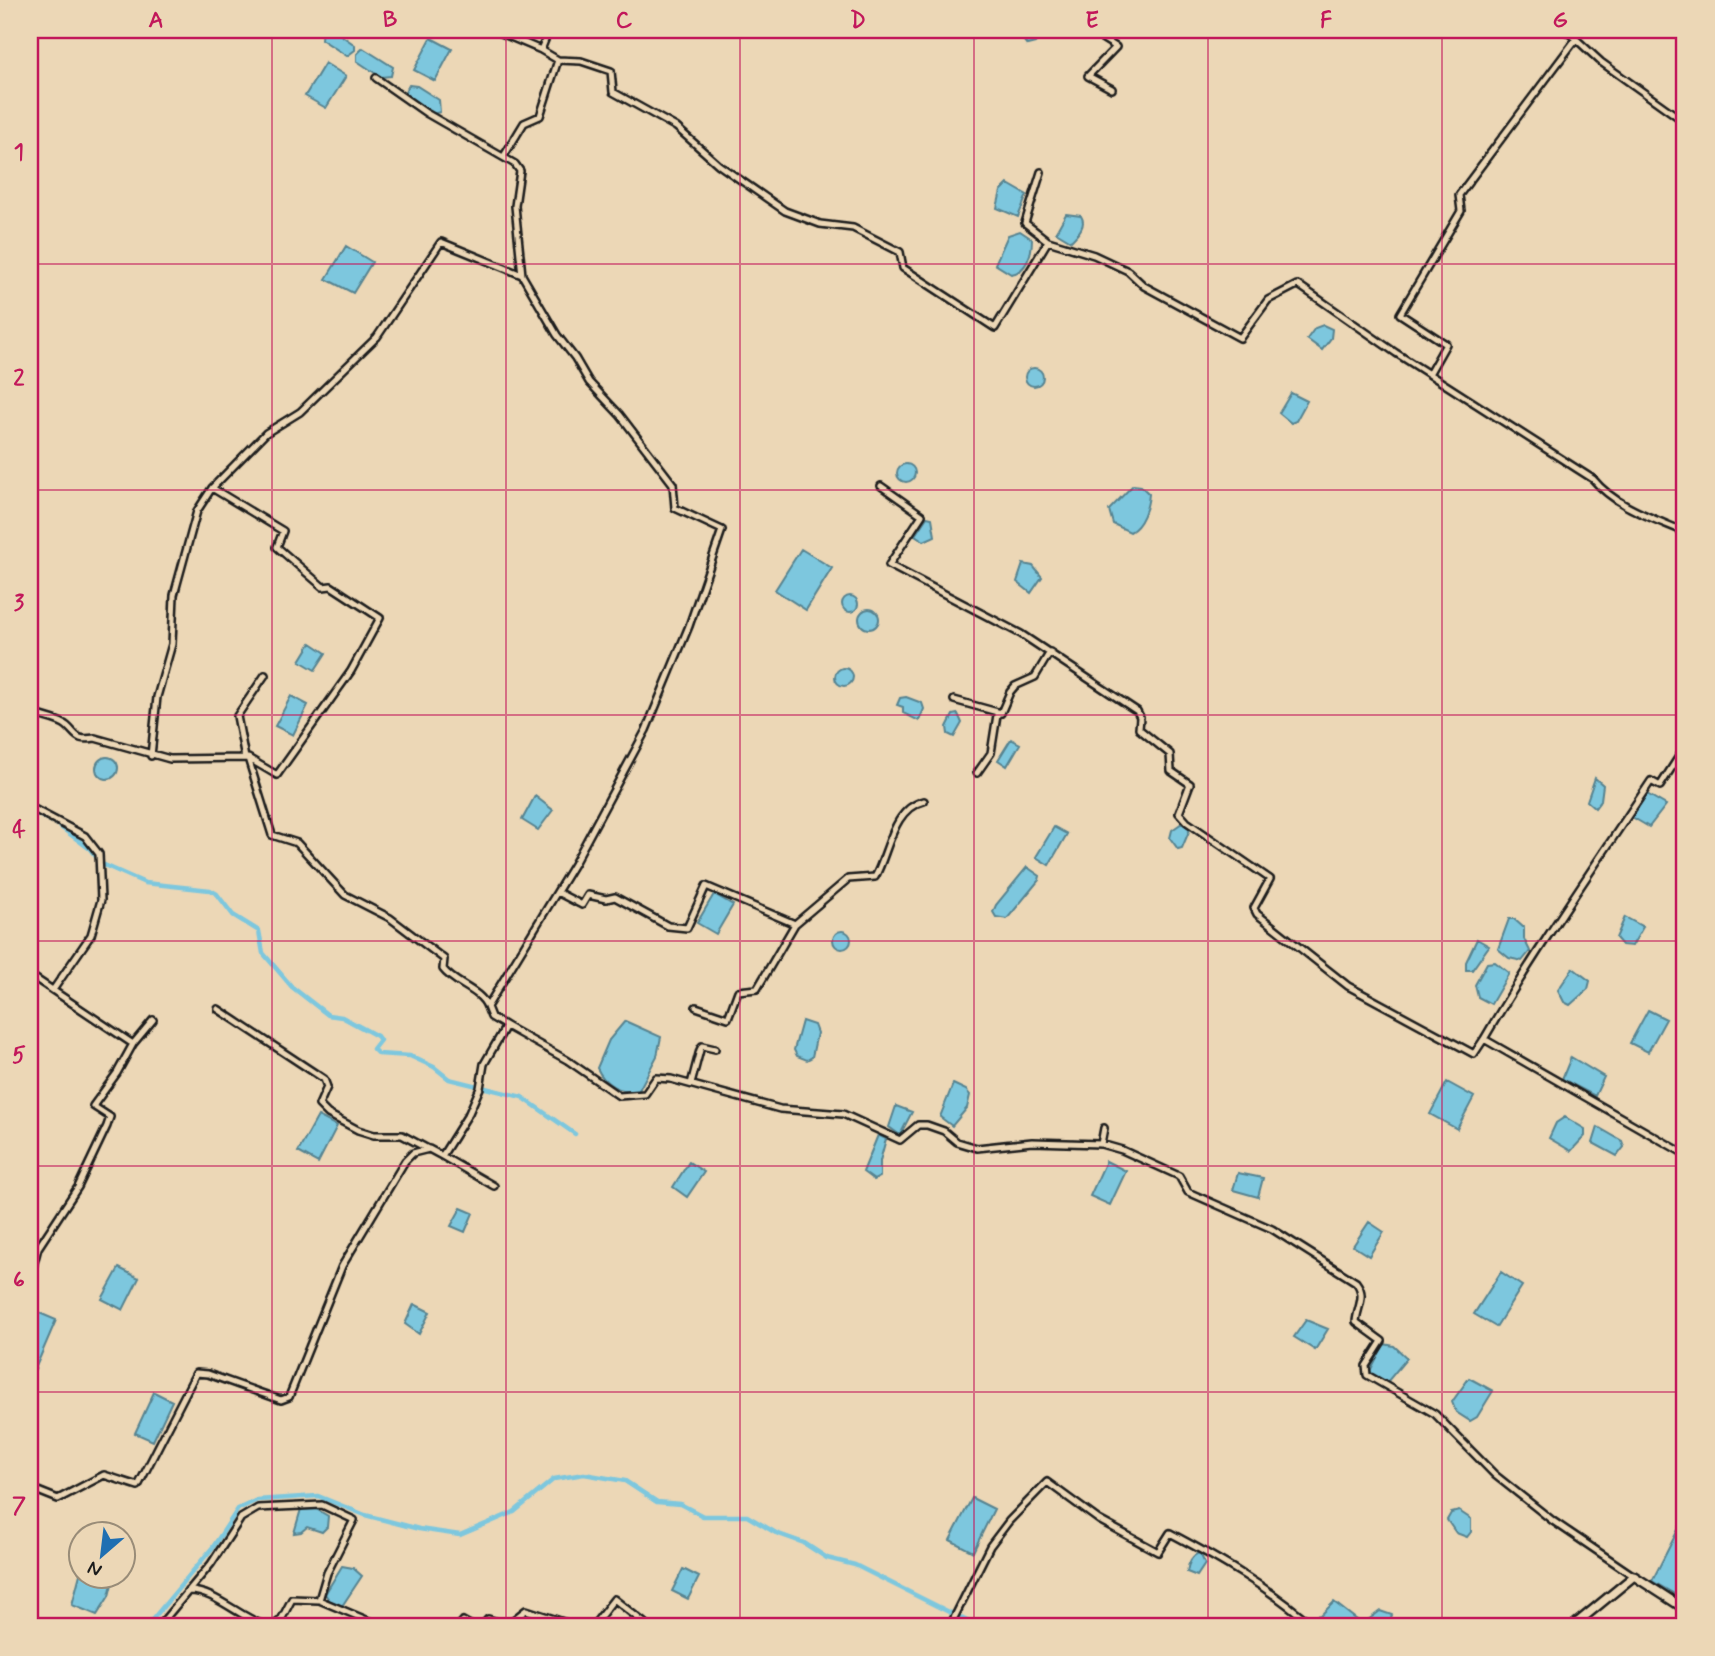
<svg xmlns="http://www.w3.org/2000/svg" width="1715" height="1656" font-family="Mynerve,sans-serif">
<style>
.water{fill:#7dc7de;stroke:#568390;stroke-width:2}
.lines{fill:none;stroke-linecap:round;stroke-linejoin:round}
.canal{stroke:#7dc7de;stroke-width:4.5}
.street-casing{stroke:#1c1c1c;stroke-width:10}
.secondary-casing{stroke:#1c1c1c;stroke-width:12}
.street{stroke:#ecd7b6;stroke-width:5}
.secondary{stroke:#ecd7b6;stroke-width:7}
.grid{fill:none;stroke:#c2185b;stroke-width:2;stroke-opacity:0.55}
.neatline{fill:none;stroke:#c2185b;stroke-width:2.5}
.grid-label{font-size:23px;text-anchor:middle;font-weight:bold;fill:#c2185b}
</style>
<rect width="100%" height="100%" fill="#ecd7b6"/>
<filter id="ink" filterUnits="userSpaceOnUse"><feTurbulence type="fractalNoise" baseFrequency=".0143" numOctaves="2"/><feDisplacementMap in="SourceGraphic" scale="14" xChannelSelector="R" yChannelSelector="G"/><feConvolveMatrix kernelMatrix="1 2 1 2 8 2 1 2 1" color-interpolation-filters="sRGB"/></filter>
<g filter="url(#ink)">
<!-- water -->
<path class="water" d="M322 30 335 31 355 45V50L347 56 321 39Z
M1008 30H1044L1035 43 1027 45 1018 33Z
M431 38 452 49 435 81 414 70Z
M363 48 393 67 391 76 381 77 357 61V54Z
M325 63 346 76 326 108 305 96Z
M409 85 417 86 439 100 440 112 432 114 406 98 404 94Z
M1008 184 1027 195 1018 217 997 208 1001 191Z
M1066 214 1081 216C1087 225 1078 234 1071 241L1056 232Z
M1020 231 1032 239C1032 253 1027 272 1011 274L995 264 1008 235Z
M346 246 372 262 353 293 326 279Z
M1323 325 1332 329 1331 338 1322 350 1307 339 1315 328Z
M1025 377a9 9 0 1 1 18 0a9 9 0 1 1-18 0Z
M1291 393 1307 401 1296 421 1291 423 1279 413Z
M897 473a9 9 0 1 1 18 0a9 9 0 1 1-18 0Z
M1133 485 1141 486 1149 494C1148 507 1142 526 1130 532L1113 524 1109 510Z
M927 517 932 518 935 536 924 541 915 535Z
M801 549 832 568 806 610 775 590Z
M1023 564 1033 566 1042 577 1031 593 1017 582Z
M842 604a8 8 0 1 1 16 0a8 8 0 1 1-16 0Z
M859 619a10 10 0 1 1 20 0a10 10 0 1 1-20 0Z
M311 643 326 653 315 670 300 661Z
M835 677a9 9 0 1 1 18 0a9 9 0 1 1-18 0Z
M291 696 308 705 293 735 275 726Z
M906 697 922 703 924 709 919 721 903 713V707L897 705 900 698Z
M958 714 962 723 954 737 948 734 947 727 953 715Z
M1011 739 1020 744 1007 766 998 760Z
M96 768a11 11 0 1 1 22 0a11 11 0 1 1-22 0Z
M1595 778 1603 785 1601 800 1595 808 1587 801Z
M1647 794 1666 805 1649 827 1632 817Z
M535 796 553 810 538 830 522 820Z
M1182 823 1190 829 1182 848 1178 849 1170 838 1172 830Z
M1054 827 1067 834 1049 865 1036 857Z
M1027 867 1040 876 1039 880 1007 919 996 917 993 912 996 905Z
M714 894 733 905 716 934 697 923Z
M1625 917 1643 927 1632 946 1622 945 1616 938Z
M1514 919 1524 928V939L1530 951 1522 961 1509 958 1498 949 1509 919Z
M833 940a9 9 0 1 1 18 0a9 9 0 1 1-18 0Z
M1477 939 1489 946 1472 970H1466V962Z
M1495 962 1509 973 1491 1004 1478 997 1475 985 1487 963Z
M1573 968 1590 981 1588 989 1570 1005 1564 1002 1558 990Z
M1648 1010 1666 1019 1648 1052 1630 1043Z
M625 1021 661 1037 657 1056 638 1092C619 1091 605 1086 597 1068L609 1040Z
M802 1021 814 1025 817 1033 812 1057 807 1060 797 1056 794 1050Z
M1571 1057 1604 1077 1595 1096 1562 1079Z
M1447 1082 1474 1097 1457 1129 1430 1114Z
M953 1084 966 1090 970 1095 967 1108 952 1126 940 1117Z
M896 1106 912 1112 900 1135 889 1127Z
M318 1116 337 1126 318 1163 298 1152Z
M1565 1117 1585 1129V1136L1571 1151 1549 1138 1556 1123Z
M1598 1127 1622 1141 1624 1147 1617 1156 1593 1143Z
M878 1135 886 1139 880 1161V1177L874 1180 863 1172Z
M1106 1161 1126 1171 1110 1205 1090 1196Z
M689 1162 704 1172 687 1197 673 1187Z
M1238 1173 1263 1178 1258 1197 1233 1190Z
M461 1208 473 1213 465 1232 451 1226Z
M1369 1222 1384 1232 1369 1256 1353 1246Z
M119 1268 139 1278 123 1310 102 1299Z
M1501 1272 1522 1286 1496 1327 1474 1314Z
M414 1304 430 1312 419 1334 405 1324Z
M30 1309 56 1320 35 1369 30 1367Z
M1306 1320 1328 1329 1315 1350 1294 1337Z
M1384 1344 1394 1346 1407 1358 1388 1381 1376 1378 1370 1371Z
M1469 1378 1493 1391 1477 1417 1470 1421 1456 1412 1452 1402Z
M154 1392 172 1401 153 1441 135 1433Z
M972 1498 994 1509 973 1552 950 1540Z
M311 1506 328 1516 327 1527 322 1532 307 1527 301 1532 294 1533 301 1509Z
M1459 1511 1471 1519V1532L1467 1537 1456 1533 1447 1520 1451 1513Z
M1685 1516V1600L1652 1581Z
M1200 1553 1205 1564 1197 1576 1187 1572C1188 1564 1192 1554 1200 1553Z
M342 1566 353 1568 362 1576 342 1606 330 1601 325 1594Z
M683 1569 699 1577 688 1599 672 1591Z
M80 1574 114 1576 109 1596 97 1615 72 1605Z
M1334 1602 1357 1620 1353 1626H1315L1313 1623 1316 1616 1321 1615Z
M1380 1611 1392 1615 1388 1626H1367L1368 1620Z"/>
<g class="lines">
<!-- canal -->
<path class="canal" d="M30 811 55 823 90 849 102 864 145 883 210 890 217 894 233 915 259 931 263 953 292 987 328 1015 342 1017 377 1036 380 1040 373 1049 378 1054 410 1056 434 1067 449 1079 522 1097 575 1134
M147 1626 213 1547 238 1509 257 1500 318 1496 365 1515 419 1529 460 1535 514 1512 554 1479 584 1474 625 1481 657 1502 680 1504 703 1516H747L776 1533 804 1543 827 1558 855 1565 977 1626"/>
<defs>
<path id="street" d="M494 30 541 50 549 30
M1089 30 1116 47 1088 76 1112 89
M1576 39 1601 62 1685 122
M558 60 581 61 611 71 613 92 676 127 719 165 785 211 820 224 853 228 900 252 903 268 995 328 1048 241
M376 78 426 113 515 164 520 171 515 206 522 275
M504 156 524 123 540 116 558 60 541 50
M1041 172 1025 223 1048 241 1094 255 1128 271 1144 286 1240 338 1268 300 1297 285 1300 286 1396 353 1593 479C1616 507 1653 518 1685 532
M1429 374 1446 344 1400 314 1461 211 1459 195 1576 39 1565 30
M881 486 922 515 889 565 1021 634 1137 711 1140 717 1139 729 1170 754 1171 771 1190 784 1179 813 1187 822 1270 879 1254 908 1257 914 1348 986 1474 1054 1484 1039 1685 1154
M954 700 1001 713 1010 692 1015 686 1035 677 1050 652
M30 712C40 717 59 719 67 726 78 736 76 741 95 738L170 759 248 758 277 775 351 671 380 618 331 586 323 587 277 547 283 531 212 488
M151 756 157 697 172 644 174 595 197 511 212 488 266 433 300 412 377 337 441 242 522 275 557 335 575 358 589 382 620 415 673 484 675 508 722 530 689 626 646 730 574 864 487 1007 491 1017 506 1026
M245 758 237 716 265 675
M248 758 272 835 297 843 345 895 390 918 444 959 443 969C454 984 481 990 487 1007
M977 773 991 753 997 715
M30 807 85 836 99 854 101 900 91 935 53 990
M557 892 582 905 588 895 606 899 615 897 668 926 687 928 706 886 795 924 848 879 875 877C889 852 892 809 924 801
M30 975 133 1044 117 1073 93 1106 110 1117 107 1126 78 1187 38 1248 30 1278
M696 1007 728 1018 738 991 757 989 795 924
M218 1009 324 1079 327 1087 319 1105 328 1114 358 1130 374 1135H402L428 1149
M1484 1039C1536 950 1594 867 1651 781L1660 786 1685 747
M133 1044 153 1020
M691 1084 700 1050 702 1046 715 1049
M1101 1144 1104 1128
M442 1156 494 1186
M30 1491 33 1489 58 1499 104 1475 138 1486 196 1373 208 1374 281 1400 289 1397 342 1266 405 1161 413 1153 429 1149 442 1156 469 1113 480 1088 484 1064 506 1026 567 1060 619 1096 645 1094 656 1078 671 1079 780 1109 843 1114 900 1140 918 1125H927L944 1131 957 1142 977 1148 1032 1142 1101 1144 1122 1150 1179 1176 1188 1192 1272 1229 1356 1282C1367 1296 1357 1307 1356 1322L1382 1341 1366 1366 1367 1375 1435 1414 1495 1475 1553 1521 1634 1576
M188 1591C215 1590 241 1619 267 1626
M319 1600 381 1626
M159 1626 211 1564 241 1518 258 1508 322 1505 354 1520 327 1573 319 1600 292 1599 281 1620 273 1626
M459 1626 463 1621 472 1626
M482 1626 488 1619 507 1625 526 1610 576 1626
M593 1626 614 1599 648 1626
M950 1626 990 1546 1009 1521 1047 1482 1099 1520 1158 1552 1170 1533C1221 1560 1270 1588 1313 1626"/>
<path id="secondary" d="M1573 1626 1634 1576 1685 1609"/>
</defs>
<!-- street casing -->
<use href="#street" class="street-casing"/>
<!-- secondary casing -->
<use href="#secondary" class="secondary-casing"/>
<!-- street -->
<use href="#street" class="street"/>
<!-- secondary -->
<use href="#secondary" class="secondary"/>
</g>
</g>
<!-- grid -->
<path class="grid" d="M272 30V1626M506 30V1626M740 30V1626M974 30V1626M1208 30V1626M1442 30V1626M30 264H1685M30 490H1685M30 715H1685M30 941H1685M30 1166H1685M30 1392H1685"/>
<!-- margin -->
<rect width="1715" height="1656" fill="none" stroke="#ecd7b6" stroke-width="77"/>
<!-- north arrow -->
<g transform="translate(102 1555) rotate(208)"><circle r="33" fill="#ecd7b6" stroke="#998c78" stroke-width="2"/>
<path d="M0-5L12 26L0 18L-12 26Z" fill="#1f6fb2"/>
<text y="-10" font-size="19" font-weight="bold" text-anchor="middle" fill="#1c1c1c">N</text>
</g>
<rect x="38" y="38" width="1638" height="1580" class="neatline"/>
<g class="grid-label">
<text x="156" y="27">A</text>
<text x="390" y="27">B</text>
<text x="624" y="27">C</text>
<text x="858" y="27">D</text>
<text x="1092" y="27">E</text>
<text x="1326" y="27">F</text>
<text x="1560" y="27">G</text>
<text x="19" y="159">1</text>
<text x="19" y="385">2</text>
<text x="19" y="610">3</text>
<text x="19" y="836">4</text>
<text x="19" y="1062">5</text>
<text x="19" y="1287">6</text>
<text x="19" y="1513">7</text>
</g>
</svg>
